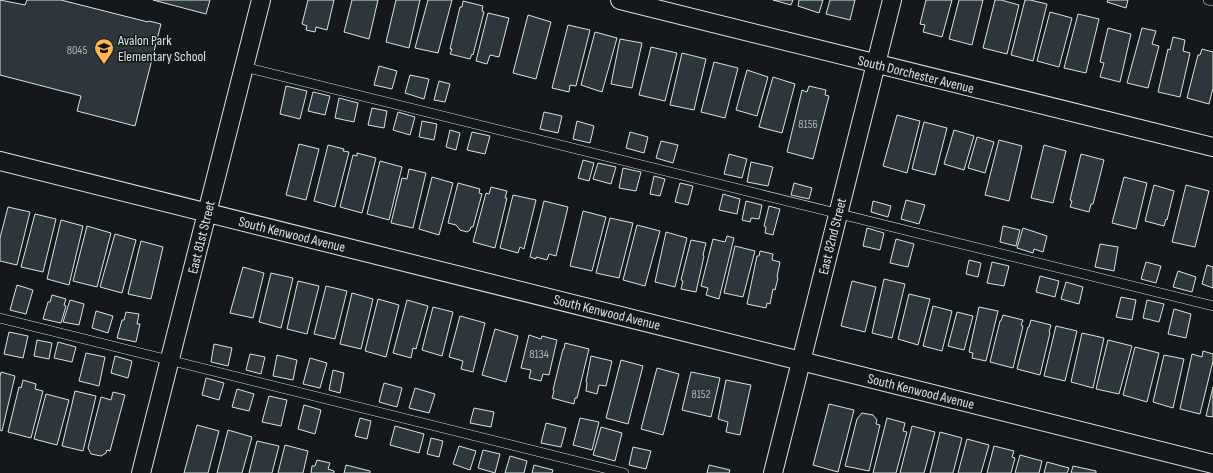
<svg xmlns="http://www.w3.org/2000/svg" width="1213" height="473" font-family="'Sofia Sans Condensed',sans-serif">
<style>
.building{fill:#2c363c;stroke:#d8e6dc}
.lines{fill:none;stroke-linecap:round;stroke-linejoin:round}
.lane-casing{stroke:#d8e6dc;stroke-width:10}
.street-casing{stroke:#d8e6dc;stroke-width:20}
.lane{stroke:#14181c;stroke-width:9}
.street{stroke:#14181c;stroke-width:18}
.labels{text-anchor:middle;stroke-width:3;stroke-linejoin:round;paint-order:stroke}
.number-label{font-size:12px;fill:#adbab4}
.poi-label{font-size:14px;fill:#d8e6dc;stroke:#14181c;text-anchor:start}
.street-label{font-size:14px;fill:#d8e6dc;stroke:#14181c}
</style>
<rect width="100%" height="100%" fill="#14181c"/>
<!-- building -->
<path class="building" d="M0 0 25 5 27 0H61L148 22 149 21 161 24 135 126 77 111 81 96 0 75Z
M153 0H210L206 14Z
M308 0H334L327 30 316 27 315 32 306 30 307 26 302 24Z
M352 0H378L369 39 344 32Z
M396 0H420L409 48 386 42Z
M428 0H452L438 53 415 48Z
M773 0H793L791 5Z
M799 0H823L819 13 798 6Z
M830 0H855L850 20 826 14Z
M926 0H952L942 37 923 32 925 25 920 24Z
M959 0H983L972 45 949 39Z
M995 0H1001L1019 5 1007 54 983 48Z
M1025 0H1030L1047 4 1033 61 1011 55Z
M1108 0H1128L1126 8 1107 2Z
M463 1 483 6 482 11 484 12 473 55 472 54 470 59 450 54 452 49H450L460 7H462Z
M1050 12 1072 18 1059 67 1037 61Z
M488 13 509 18 499 57 490 55 487 64 476 61Z
M1078 14 1099 19 1086 73 1064 68Z
M528 15 551 22 536 79 513 73Z
M568 25 590 30 576 86 570 85 569 92 552 88Z
M1108 28 1131 34 1120 82 1100 77 1104 63 1100 62Z
M1142 28 1156 31 1152 44 1159 46 1148 88 1127 83Z
M595 32 617 38 602 92 581 85Z
M1173 37 1185 40 1183 51 1190 53 1180 97 1158 92 1168 49 1170 50Z
M620 39 642 43 632 88 611 84Z
M651 47 677 53 665 101 639 95Z
M1202 49 1213 52V88L1209 104 1187 98 1198 55H1200Z
M682 53 706 59 694 110 670 105Z
M714 62 738 68 725 118 701 112Z
M379 66 397 71 392 89 374 85Z
M747 70 768 77 757 116 736 110Z
M410 75 429 79 424 99 405 93Z
M773 77 795 84 782 133 759 127Z
M439 81 450 84 445 102 434 100Z
M286 86 307 91 300 119 280 114Z
M809 86 826 90 825 95 829 96 813 159 787 152 802 90 807 92Z
M313 92 330 96 325 115 308 111Z
M339 98 358 103 354 122 335 118Z
M372 108 387 111 384 128 368 125Z
M398 112 415 117 410 135 393 130Z
M544 112 562 116 558 133 540 129Z
M897 115 920 121 907 173 883 166Z
M422 121 437 124 434 140 419 137Z
M577 121 594 126 590 143 573 139Z
M924 122 947 128 935 175 912 169Z
M450 130 460 133 456 150 446 147Z
M954 130 974 136 964 170 944 164Z
M472 132 490 136 485 154 467 150Z
M630 132 648 137 644 153 626 148Z
M977 137 994 142 985 173 968 168Z
M999 140 1022 146 1009 201 985 195Z
M661 141 678 145 673 163 656 158Z
M299 144 319 149 306 200 286 195Z
M328 145 344 149 343 151 349 152 335 207 314 201Z
M1044 145 1066 151 1053 203 1031 198Z
M357 153 376 158 362 213 340 207 353 155 357 156Z
M729 154 747 159 742 178 724 174Z
M1081 154 1104 160 1093 204H1091L1089 212 1070 207 1072 201 1070 200Z
M583 160 594 163 589 181 578 178Z
M380 161 402 167 389 220 367 214Z
M751 162 773 167 768 186 747 182Z
M598 163 616 167 611 184 593 179Z
M623 168 641 172 636 191 619 188Z
M409 169 426 173 413 228 391 223 402 178 407 179Z
M654 176 665 179 660 196 650 194Z
M432 177 453 183 439 235 419 229Z
M1124 177 1147 183 1136 229 1112 223Z
M458 183 480 189 479 193 482 194 473 227H471L470 230 467 232 460 230 456 225 448 223Z
M680 183 693 186 688 205 675 202Z
M794 183 812 188 809 199 791 195Z
M1154 185 1174 191 1167 220 1166 219 1164 226 1145 221Z
M1186 185 1209 191 1195 247 1172 242Z
M491 187 507 191 505 198H507L495 248 473 242 486 193 489 194Z
M723 194 740 199 737 214 719 210Z
M513 195 536 200 524 249 520 247 518 253 500 248Z
M906 200 925 205 919 224 901 219Z
M544 201 568 207 556 256 549 254 547 260 536 257V259L530 257Z
M746 201 762 205 759 219 751 218 750 222 742 220Z
M873 201 891 206 888 217 871 212Z
M769 206 780 209 773 235 765 233 766 227 764 226Z
M8 207 30 212 17 265 0 261V238Z
M583 211 606 217 592 271 570 266Z
M35 214 56 219 43 272 21 267Z
M610 218 633 223 619 278 596 273Z
M61 220 83 226 69 285 47 279Z
M637 225 660 231 645 286 623 280Z
M87 226 111 233 97 287 73 281Z
M1003 226 1020 230 1016 246 1000 242Z
M867 228 884 233 880 250 863 246Z
M1023 228 1047 236 1043 252 1034 249 1033 253 1017 248Z
M666 232 687 238 675 287 655 282Z
M115 234 136 240 122 293 100 287Z
M727 236 734 238 719 299 706 295 708 288 701 286 713 239 725 242Z
M896 239 914 244 908 267 890 263Z
M691 240 706 243 703 255 704 256 696 292 681 289 683 281 681 280Z
M141 241 163 247 151 299 128 294Z
M1100 244 1118 247 1114 271 1095 267Z
M735 246 755 251 743 297 724 293Z
M760 251 773 254 772 260 780 262 777 277 778 278 775 290 773 289 770 304 767 303 766 308 747 304 757 256H759Z
M969 260 981 263 978 277 966 274Z
M992 262 1009 266 1004 286 987 283Z
M1146 262 1161 266 1156 283 1141 279Z
M1207 265 1213 267V288L1202 284Z
M243 267 264 273 253 318 230 313Z
M1178 271 1196 277 1192 292 1173 287Z
M271 273 293 278 281 328 259 322Z
M1040 276 1059 281 1055 297 1036 292Z
M884 279 905 284 892 338 872 333Z
M298 281 319 286 307 334 287 329Z
M852 281 876 287 865 332 841 326Z
M1066 282 1083 287 1079 304 1061 299Z
M17 285 33 290 26 314 10 310Z
M326 286 347 291 335 339 314 334Z
M352 293 373 299 361 349 340 344Z
M909 294 930 299 918 345 898 339Z
M52 295 66 299 64 305 66 306 61 323 43 319 48 302H50Z
M1121 297 1136 300 1132 320 1116 317Z
M378 299 399 305 386 357 365 351Z
M70 300 84 304 79 325 63 322Z
M407 300 428 306 416 349 413 348 411 358 393 353Z
M1147 300 1164 304 1159 322 1143 318Z
M933 306 952 311 942 351 923 346Z
M433 307 453 312 442 356 422 350Z
M979 307 998 311 986 361 972 358 973 353 969 352Z
M1174 309 1191 314 1186 338 1168 334Z
M96 311 113 316 108 333 92 328Z
M126 312 139 314 137 324H140L136 342 117 338 122 320H124Z
M957 312 973 316 964 350 948 346Z
M1003 315 1023 320 1021 325 1023 326 1013 368 990 362 1000 321H1001Z
M460 316 485 323 473 372 461 369 463 361 449 357Z
M1031 320 1051 325 1049 332 1050 333 1040 375 1017 369 1028 327H1029Z
M1056 326 1077 331 1065 381 1044 376Z
M495 329 518 336 506 382 482 375Z
M9 332 28 336 23 358 4 354Z
M1082 333 1104 338 1093 388 1071 382Z
M529 335 541 339 542 336 557 340 549 375 543 374 541 381 529 378 531 370 521 368Z
M37 340 52 343 49 359 34 356Z
M1108 340 1132 346 1119 394 1096 389Z
M58 342 76 347 72 362 54 358Z
M565 343 589 349 577 398H575L574 404 552 398 554 391 553 390 563 349H564Z
M214 344 232 348 228 366 211 362Z
M1135 347 1159 353 1147 402 1123 395Z
M1203 351 1213 354V361L1200 414 1180 409 1192 354 1202 357Z
M86 353 105 357 99 386 79 381Z
M250 354 265 357 261 374 246 370Z
M277 355 297 360 293 380 273 376Z
M1164 355 1184 359 1173 408 1153 402Z
M115 356 132 361 128 378 111 373Z
M591 356 612 361 606 386 599 385 597 394 586 391 587 383 586 382Z
M310 358 327 363 320 388 303 384Z
M621 360 643 366 628 424 606 418Z
M657 368 679 374 663 435 641 429Z
M333 370 344 373 340 393 329 390Z
M1 372 15 376 2 431 0 430V377Z
M691 372 720 378 711 417 682 410Z
M206 378 224 383 219 400 202 395Z
M23 380 36 384 35 389 43 391 31 438 8 432 19 387 21 388Z
M726 380 751 385 740 435 726 432 728 422 718 419Z
M384 383 402 388 397 407 379 402Z
M1213 387V417L1206 416Z
M415 388 435 394 429 413 409 408Z
M237 389 254 394 249 411 232 407Z
M75 391 96 396 83 451 62 446Z
M113 392 125 395 110 451 107 450 106 453 101 456 91 454 88 448 101 397 111 400Z
M46 394 69 400 57 445 34 439Z
M269 396 287 400 281 426 262 422Z
M829 404 854 410 838 472 813 465Z
M304 405 321 410 315 434 298 429Z
M474 408 494 412 491 427 470 423Z
M862 413 873 415 877 420 876 424 880 425 869 471 845 466 857 419Z
M360 418 371 421 367 439 355 436Z
M580 418 599 422 592 450 573 445Z
M887 418 905 423 903 431 907 432 896 473H873Z
M546 423 566 428 561 447 541 443Z
M197 425 219 431 208 473H184Z
M395 426 424 434 419 453 390 445Z
M912 426 935 432 924 473H900Z
M601 427 622 433 615 461 593 455Z
M228 430 252 437 242 473H217Z
M940 432 962 438 953 473H930Z
M431 438 443 441 439 457 427 454Z
M967 439 989 445 981 473H958Z
M257 441 279 446 272 473H249Z
M285 445 308 451 303 473H278Z
M459 446 476 451 470 470 453 464Z
M994 446 1014 451 1012 457 1015 458 1011 473H987Z
M633 447 651 451 646 469 629 465Z
M483 450 500 454 495 473 478 468Z
M1020 455 1042 461 1039 473H1015Z
M510 456 527 461 524 473H505Z
M317 460 330 463 328 469 334 471V473H311L312 466H315Z
M1047 462 1069 468 1067 473H1044Z
M346 465 370 471V473H344Z
M534 465 553 470 552 473H532Z
M709 465 730 470 729 473H707Z
M1073 466 1096 471V473H1071Z"/>
<g class="lines">
<defs>
<path id="lane" d="M1208 0 1213 1
M244 67 1213 306
M0 318 624 473"/>
<path id="street" d="M620 0 1213 147
M0 161 801 361 1213 464
M141 473 261 0
M773 473 892 0"/>
</defs>
<!-- lane casing -->
<use href="#lane" class="lane-casing"/>
<!-- street casing -->
<use href="#street" class="street-casing"/>
<!-- lane -->
<use href="#lane" class="lane"/>
<!-- street -->
<use href="#street" class="street"/>
</g>
<!-- icons -->
<defs>
<symbol id="school-pin" viewBox="-11 -11 22 30"><path d="M0 17L-7.5 6A9.5 9.5 0 1 1 7.5 6Z" fill="#ffb74d" stroke="#14181c"/><path d="M0-5L7-2L0 1L-7-2ZM-4 1L0 2.5L4 1V4Q0 6-4 4Z" fill="#111"/></symbol>
</defs>
<g fill-rule="evenodd">
<use href="#school-pin" x="93" y="37" width="22" height="30"/>
</g>
<g class="labels">
<!-- number labels -->
<g class="number-label">
<text x="77" y="54">8045</text>
<text x="808" y="128">8156</text>
<text x="539" y="358">8134</text>
<text x="701" y="398">8152</text>
</g>
<!-- poi labels -->
<g class="poi-label">
<text x="118" y="45">Avalon Park<tspan x="118" dy="16">Elementary School</tspan></text>
</g>
<!-- street labels -->
<g class="street-label">
<text transform="translate(916 74) rotate(14)" y="5">South Dorchester Avenue</text>
<text transform="translate(292 234) rotate(14)" y="5">South Kenwood Avenue</text>
<text transform="translate(832 236) rotate(-76)" y="5">East 82nd Street</text>
<text transform="translate(201 237) rotate(-76)" y="5">East 81st Street</text>
<text transform="translate(607 312) rotate(14)" y="5">South Kenwood Avenue</text>
<text transform="translate(921 391) rotate(14)" y="5">South Kenwood Avenue</text>
</g>
</g>
</svg>
